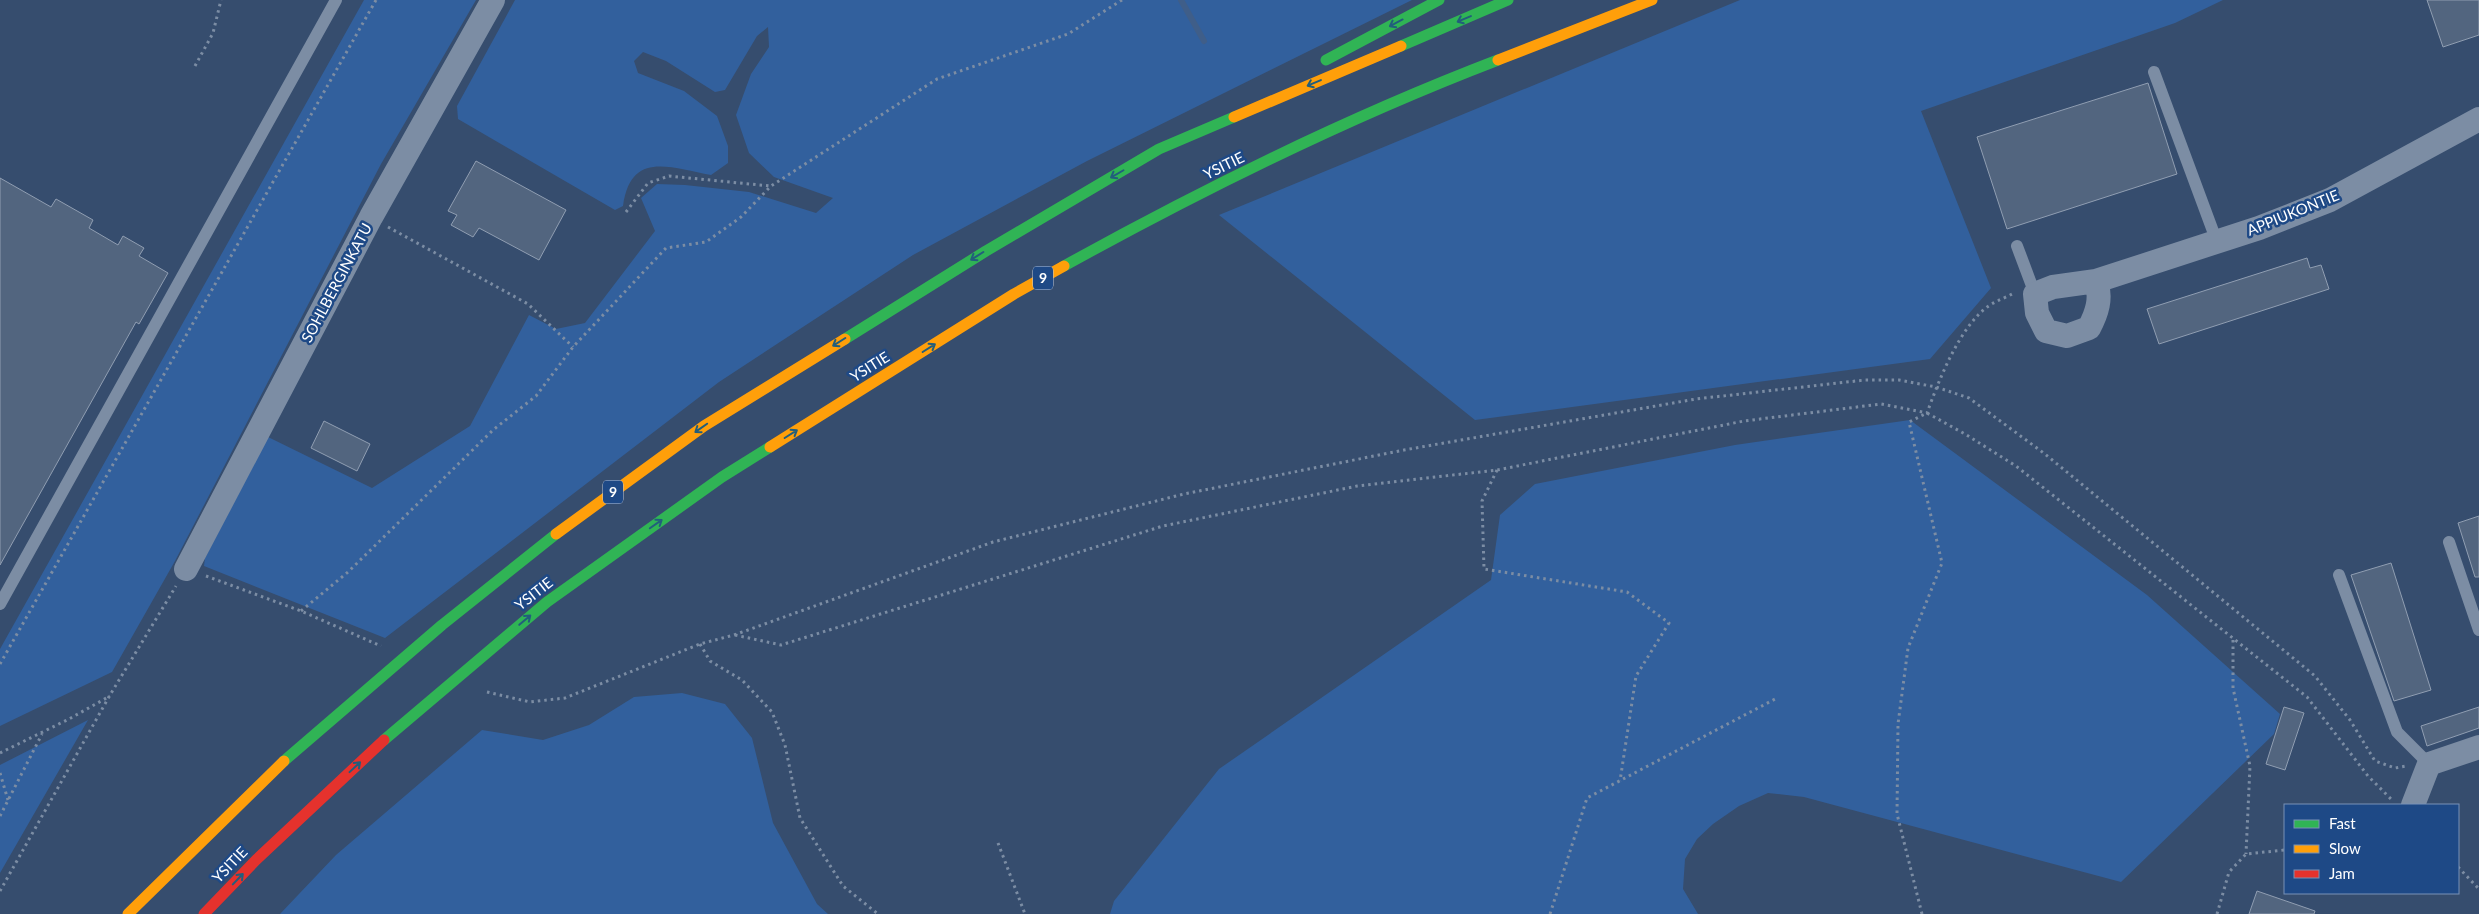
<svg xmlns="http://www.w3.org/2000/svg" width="2479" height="914" font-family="Lato,sans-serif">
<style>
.green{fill:#32609d}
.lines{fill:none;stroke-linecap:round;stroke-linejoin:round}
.stream{stroke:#3f5e89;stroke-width:6}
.building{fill:#52657f;stroke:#909eb2}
.path{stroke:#7c8da4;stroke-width:3;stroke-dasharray:2.5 4;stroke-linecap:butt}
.lane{stroke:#7c8da4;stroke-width:12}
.street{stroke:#7c8da4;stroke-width:24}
.fast{stroke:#30b455;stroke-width:11}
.slow{stroke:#ff9f0a;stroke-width:11}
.jam{stroke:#e5322d;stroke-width:11}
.oneway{stroke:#225e7c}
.labels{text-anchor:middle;stroke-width:5;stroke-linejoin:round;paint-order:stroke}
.shield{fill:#1e4986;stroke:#bcc8db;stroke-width:1}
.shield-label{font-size:14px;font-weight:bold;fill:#fff}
.street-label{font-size:15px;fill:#fff;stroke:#1e4986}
</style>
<rect width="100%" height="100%" fill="#364d6e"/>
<!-- green -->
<path class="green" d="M364 0H476L381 164 175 561 112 672 0 726V649Z
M515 0H1412L1087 161 913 255 719 382 385 638 204 566 205 558 268 437 372 488 470 426 529 315 556 329 585 323 655 231 641 198 657 184 685 185 749 192 816 213 833 198 774 177 749 153 736 115 751 74 769 47 768 27 757 36 725 90 715 92 666 61 643 52 634 61 638 73 684 91 717 116 728 146V163L711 175C670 168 631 150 623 206L615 210 458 119 457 106Z
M1740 0H2223L2175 23 1921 111 1991 288 1930 359 1475 420 1219 215Z
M1910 420 2147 595 2280 714 2274 734 2121 882 1804 797 1768 793 1739 806 1713 824 1697 839 1685 859 1683 889 1698 914H1110L1114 901 1219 769 1491 580 1500 515 1535 484 1735 445Z
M682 693 725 704 752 738 773 823 817 904 828 914H280L336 855 482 730 543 740 589 725 634 697Z
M88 720 0 873V765Z"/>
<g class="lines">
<!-- stream -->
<path class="stream" d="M1181 0 1204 41"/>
</g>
<!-- building -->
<path class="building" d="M2427 0H2479V35L2443 47Z
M2148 83 2177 174 2007 229 1977 137Z
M476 161 566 210 539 260 479 228 473 237 451 225 457 215 448 211Z
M0 178 51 207 56 199 93 220 89 228 118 245 123 236 144 248 139 256 168 273 139 324 136 322 0 565Z
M2307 258 2310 268 2321 265 2329 289 2159 344 2147 309Z
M324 421 370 444 357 471 311 448Z
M2479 516V577H2475L2458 523Z
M2391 563 2431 690 2394 701 2351 575Z
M2284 707 2304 713 2285 770 2266 764Z
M2479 707V728L2427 746 2421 726Z
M2257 891 2315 911 2314 914H2249Z"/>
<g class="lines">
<!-- path -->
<path class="path" d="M195 66 213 33 221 0
M626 212 648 183 669 176 770 186
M388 227 528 304 573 347
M1497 470 1482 501 1484 569 1627 592 1669 623 1636 676 1620 781
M206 576 301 611 381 646
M301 611 348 572 493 430 536 396 573 347 666 248 706 242 741 217 771 186 937 79 1068 34 1122 0
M735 635 781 645 1163 526 1357 486 1497 470 1744 421 1881 404 1927 413C1939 380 1960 325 1990 305 1998 300 2007 297 2014 293
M2233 640V688L2250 766 2246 854
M700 644 710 661 742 680 772 712 785 745 800 818 843 886 878 914
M0 664 376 0
M487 692 530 702 565 698 700 644 734 635 993 542 1184 494 1404 450 1696 399 1865 380H1899L1936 387 1969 398 2045 454 2315 676 2350 720 2375 761 2395 768 2406 766
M0 753 69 719 110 696
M0 773 8 800
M0 816 42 734
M998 843 1025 914
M2458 867 2479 889
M0 891 110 695 176 586
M1550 914 1587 798 1777 698
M1922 914 1897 814 1898 724 1908 648 1942 563 1909 422 1927 413 1965 434 2016 466 2307 697 2368 776 2393 801
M2217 914 2229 872 2246 854 2285 850"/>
<!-- lane -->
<path class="lane" d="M2154 72 2217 242
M2017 246 2035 294
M2449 542 2479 630
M2339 575 2397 732 2429 764
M0 604 336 0"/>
<!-- street -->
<path class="street" d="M2096 281C2102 298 2097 313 2089 328L2067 336 2046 331 2037 313 2035 294 2053 287 2096 281 2259 228 2330 200 2479 119
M186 569 371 217 493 0
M2413 805 2429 764 2479 747"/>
<!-- fast -->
<path class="fast" d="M1401 46 1508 0
M1326 60 1439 0
M1064 266C1203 189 1349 117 1498 60
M845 339 986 251 1159 149 1234 117
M384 740 547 602 722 477 770 447
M284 761 442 625 556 534"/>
<!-- slow -->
<path class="slow" d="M1498 60 1652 0
M1234 117 1401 46
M770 447 1014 294 1064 266
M556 534 704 426 845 339
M128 914 284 761"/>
<!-- jam -->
<path class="jam" d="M204 914 256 860 384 740"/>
</g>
<!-- one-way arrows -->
<defs><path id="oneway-shaft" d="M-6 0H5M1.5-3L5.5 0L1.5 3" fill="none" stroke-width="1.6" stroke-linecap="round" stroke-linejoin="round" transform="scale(1.25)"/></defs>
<g class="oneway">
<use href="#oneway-shaft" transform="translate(1464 19) rotate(157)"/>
<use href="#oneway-shaft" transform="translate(1396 23) rotate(152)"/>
<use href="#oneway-shaft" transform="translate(1314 83) rotate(157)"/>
<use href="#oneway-shaft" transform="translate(1117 174) rotate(150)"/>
<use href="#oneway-shaft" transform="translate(977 256) rotate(148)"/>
<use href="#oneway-shaft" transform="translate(839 342) rotate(148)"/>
<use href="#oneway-shaft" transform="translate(929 348) rotate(-32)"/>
<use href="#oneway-shaft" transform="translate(701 428) rotate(145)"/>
<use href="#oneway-shaft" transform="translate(791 434) rotate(-32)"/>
<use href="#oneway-shaft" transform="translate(656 524) rotate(-35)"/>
<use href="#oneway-shaft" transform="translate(525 620) rotate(-40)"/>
<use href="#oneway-shaft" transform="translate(355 767) rotate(-43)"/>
<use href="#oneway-shaft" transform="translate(238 879) rotate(-46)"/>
</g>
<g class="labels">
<!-- shield labels -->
<g class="shield">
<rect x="1033" y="266.5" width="20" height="23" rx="4"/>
<rect x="603" y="480.5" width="20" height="23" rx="4"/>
</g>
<g class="shield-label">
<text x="1043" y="283">9</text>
<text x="613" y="497">9</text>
</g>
<!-- street labels -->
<g class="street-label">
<text transform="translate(1224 166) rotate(-26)" y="5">YSITIE</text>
<text transform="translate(2293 213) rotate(-22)" y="5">APPIUKONTIE</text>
<text transform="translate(337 283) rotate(-62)" y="5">SOHLBERGINKATU</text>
<text transform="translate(870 367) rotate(-32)" y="5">YSITIE</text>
<text transform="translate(534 594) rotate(-38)" y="5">YSITIE</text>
<text transform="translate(230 865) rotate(-46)" y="5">YSITIE</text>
</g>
</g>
<!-- legend -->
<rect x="2284" y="804" width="175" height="90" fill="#1e4986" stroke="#7892b6"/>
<rect x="2294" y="820" width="25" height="8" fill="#30b455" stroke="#7892b6"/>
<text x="2329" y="829" font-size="15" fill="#ffffff">Fast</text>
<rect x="2294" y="845" width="25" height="8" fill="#ff9f0a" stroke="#7892b6"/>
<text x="2329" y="854" font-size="15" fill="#ffffff">Slow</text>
<rect x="2294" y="870" width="25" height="8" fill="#e5322d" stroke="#7892b6"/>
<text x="2329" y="879" font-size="15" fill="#ffffff">Jam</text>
</svg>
